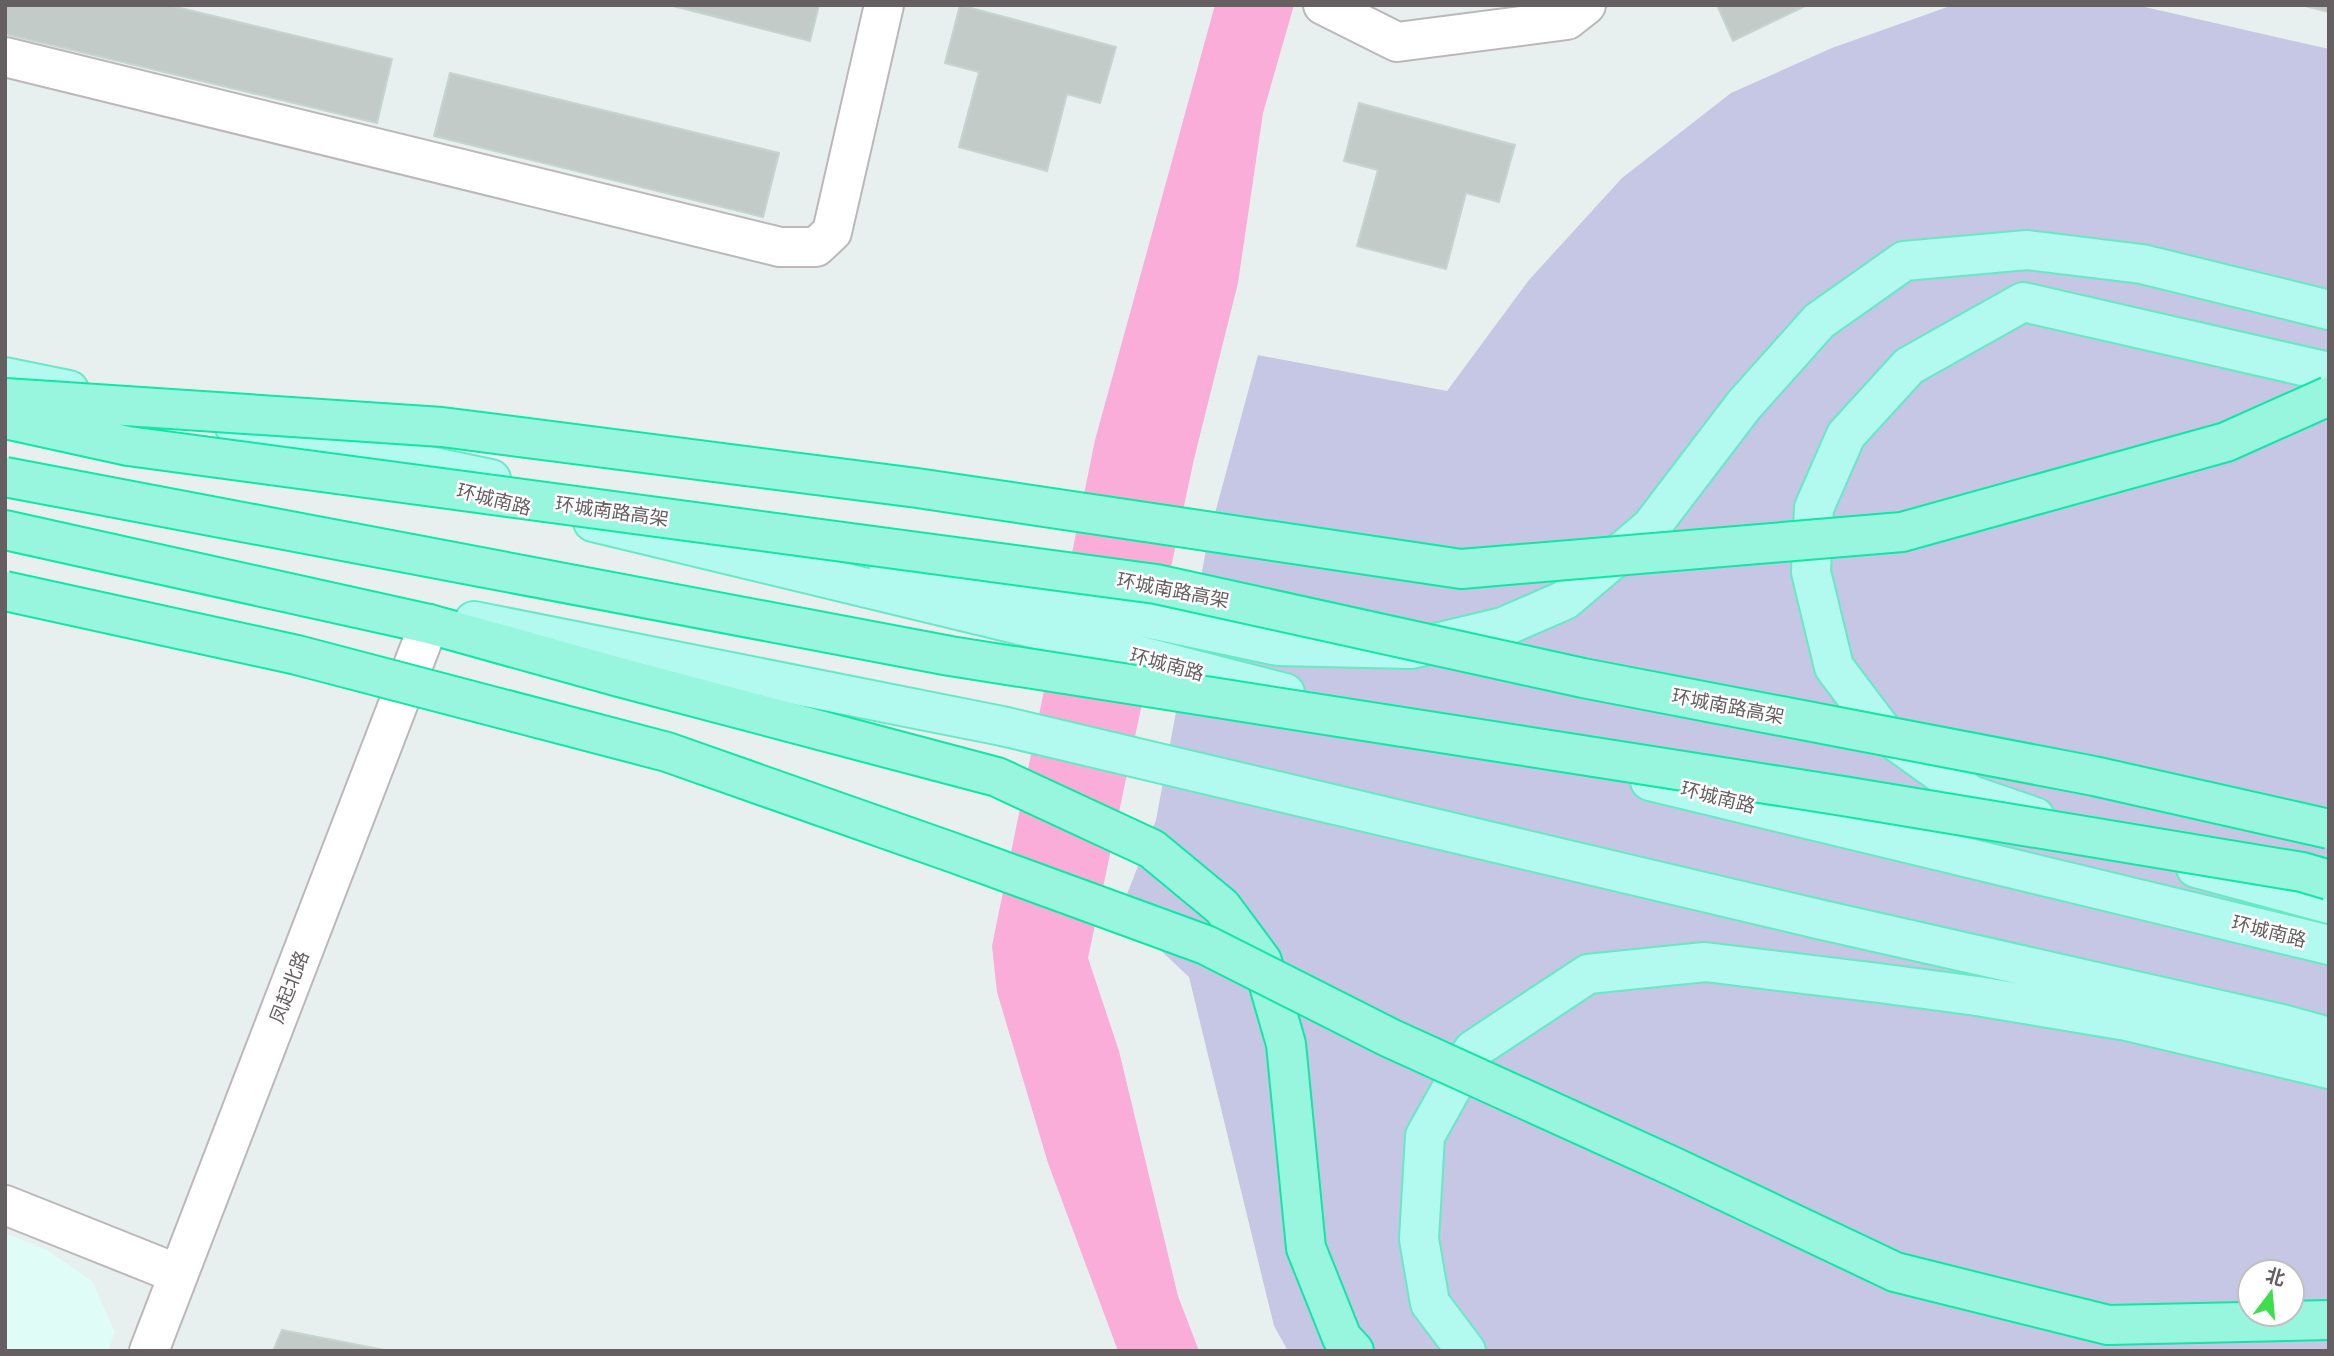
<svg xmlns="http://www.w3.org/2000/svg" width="2334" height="1356" font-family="Poppins,'Noto Sans SC',sans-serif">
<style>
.commercial{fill:#e0fcf6}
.green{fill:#c6c6e5;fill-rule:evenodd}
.water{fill:#f9add8}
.building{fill:#c3cbc9;stroke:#c6d4d0;stroke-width:2}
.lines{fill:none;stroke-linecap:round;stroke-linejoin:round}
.minor-casing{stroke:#bdb7b9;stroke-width:42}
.major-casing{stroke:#68e8c5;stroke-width:42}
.highway-casing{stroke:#10e7a5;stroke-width:42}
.minor{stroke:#fff;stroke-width:38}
.major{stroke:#b2faef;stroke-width:38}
.highway{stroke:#98f6df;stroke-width:38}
.highway-bridge-casing{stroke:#10e7a5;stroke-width:42;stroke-linecap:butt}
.highway-bridge{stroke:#98f6df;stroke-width:38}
.labels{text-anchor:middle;stroke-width:5;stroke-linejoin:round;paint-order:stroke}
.street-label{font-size:19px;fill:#665f62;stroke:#fff}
</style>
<rect width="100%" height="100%" fill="#e7f0ee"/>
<!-- commercial -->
<path class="commercial" d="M5 1233 47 1250 92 1281 115 1332 108 1351H5Z"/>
<!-- green -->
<path class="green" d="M1953 5H2136L2329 49V1351H1288L1274 1326 1189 977 1120 912 1156 820 1208 539 1258 355 1447 391 1529 280 1622 178 1731 93 1832 48ZM2250 1272H2292V1314H2250Z"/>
<!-- water -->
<path class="water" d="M1215 5H1294L1263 113 1238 283 1194 459 1088 958 1119 1051 1178 1296 1199 1351H1118L1048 1163 997 992 992 946 1095 440Z"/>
<!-- building -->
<path class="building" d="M5 5H168L392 59 377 123 5 34Z
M669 5H819L810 41Z
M960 5 1116 47 1100 103 1067 94 1047 171 959 147 979 72 945 63Z
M1717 5H1807L1733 41Z
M2301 5H2329V12Z
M450 73 779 153 763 217 434 136Z
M1359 103 1515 145 1499 202 1466 193 1446 269 1357 246 1378 170 1344 161Z
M282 1330 389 1351H273Z"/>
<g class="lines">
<defs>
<path id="minor" d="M1323 5 1397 42 1567 20 1586 5
M5 57 780 247H816L832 232 884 5
M5 1205 178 1274
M149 1351 429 624"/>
<path id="major" d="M5 377 69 390
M234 425 491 479
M593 522 1016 624 1285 693
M888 563 1278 646 1411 649 1503 627 1565 600 1651 527 1744 405 1819 321 1904 261 2027 250 2142 264 2329 310
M474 621 1002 726 1818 919 2282 1024 2329 1037
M1650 781 2329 945
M2035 817 1971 795 1883 732 1834 667 1811 572 1814 508 1846 435 1909 366 2023 302 2329 372
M2196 868 2329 904
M1466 1351 1430 1303 1419 1239 1425 1136 1473 1050 1588 974 1705 962 1879 983 1977 996 2127 1021 2329 1069"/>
<path id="highway" d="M5 530 429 624 619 677 997 777 1152 849 1222 907 1262 961 1286 1044 1306 1248 1342 1338 1354 1351"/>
</defs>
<!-- minor casing -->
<use href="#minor" class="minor-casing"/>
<!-- major casing -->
<use href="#major" class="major-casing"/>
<!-- highway casing -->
<use href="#highway" class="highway-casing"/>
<!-- minor -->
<use href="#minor" class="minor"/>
<!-- major -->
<use href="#major" class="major"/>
<!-- highway -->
<use href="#highway" class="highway"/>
<defs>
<path id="highway-bridge" d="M5 398 442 427 917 488 1461 569 1902 532 2226 442 2329 396
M5 419 128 446 1156 584 1583 678 2094 776 2329 829
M5 477 950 656 1843 796 2302 872 2329 880
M5 591 297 655 667 752 954 853 1206 945 1390 1038 1674 1167 1895 1272 2108 1325 2329 1320"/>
</defs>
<!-- highway-bridge casing -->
<use href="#highway-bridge" class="highway-bridge-casing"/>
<!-- highway-bridge -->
<use href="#highway-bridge" class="highway-bridge"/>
</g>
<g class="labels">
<!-- street labels -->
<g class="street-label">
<text transform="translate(494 499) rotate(14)" y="7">环城南路</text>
<text transform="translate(612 511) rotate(8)" y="7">环城南路高架</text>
<text transform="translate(1173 590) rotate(11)" y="7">环城南路高架</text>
<text transform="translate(1167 664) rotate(15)" y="7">环城南路</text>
<text transform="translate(1728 706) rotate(11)" y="7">环城南路高架</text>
<text transform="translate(1718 797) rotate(14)" y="7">环城南路</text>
<text transform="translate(2269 931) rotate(14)" y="7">环城南路</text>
<text transform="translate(289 987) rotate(-69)" y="7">凤起北路</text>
</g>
</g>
<!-- border -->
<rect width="2334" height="1356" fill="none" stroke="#665f62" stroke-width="14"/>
<!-- north arrow -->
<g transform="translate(2271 1293) rotate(16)"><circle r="33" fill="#ffffff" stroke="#c2bfc0" stroke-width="2"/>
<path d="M0-5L12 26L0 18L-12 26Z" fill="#3fde4c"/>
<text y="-10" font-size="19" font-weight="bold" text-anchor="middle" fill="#665f62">北</text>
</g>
</svg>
